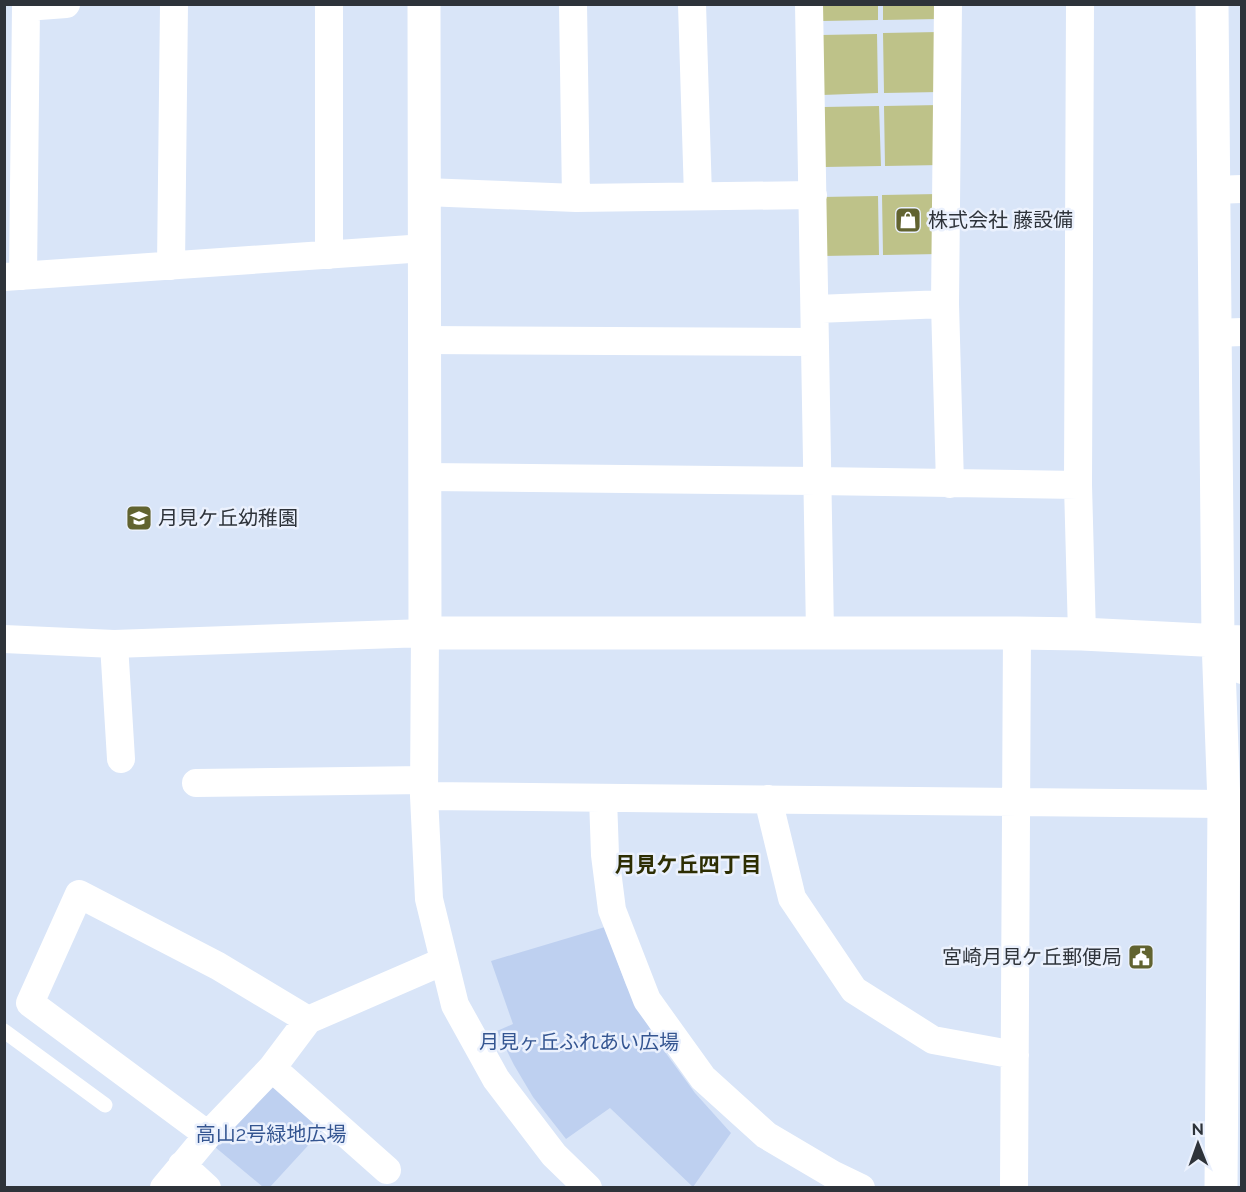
<svg xmlns="http://www.w3.org/2000/svg" width="1246" height="1192" font-family="Raleway,'Noto Sans JP',sans-serif">
<style>
.green{fill:#bed0f0}
.building{fill:#bec289}
.lines{fill:none;stroke-linecap:round;stroke-linejoin:round}
.lane{stroke:#fff;stroke-width:15}
.street{stroke:#fff;stroke-width:28}
.secondary{stroke:#fff;stroke-width:33}
.labels{text-anchor:middle;stroke-width:5;stroke-linejoin:round;paint-order:stroke}
.poi-label{font-size:20px;fill:#2e333a;stroke:#ebf1fd;text-anchor:start}
.park-label{font-size:20px;fill:#345591;stroke:#ebf1fd}
.neighbourhood-label{font-size:21px;font-weight:bold;fill:#2d2e03;stroke:#ebf1fd}
</style>
<rect width="100%" height="100%" fill="#d9e5f8"/>
<!-- green -->
<path class="green" d="M605 927 626 985 657 1041 695 1093 731 1133 693 1187 610 1108 566 1139 533 1097 514 1065 497 1031 513 1024 491 961Z
M269 1085 283 1087 326 1126 270 1187H263L215 1147Z"/>
<!-- building -->
<path class="building" d="M821 4H878V20L822 21Z
M883 4H938L939 19 883 20Z
M939 32 940 92 884 93 883 33Z
M877 34 878 93 822 95 821 35Z
M940 105 941 165 885 166 884 106Z
M879 106 881 166 825 167 824 107Z
M938 194 939 254 883 255 882 195Z
M878 196 879 255 823 256 822 197Z"/>
<g class="lines">
<!-- lane -->
<path class="lane" d="M4 1031 105 1105"/>
<!-- street -->
<path class="street" d="M573 4 576 198
M692 4 698 196
M809 4 820 632
M948 4 945 304 950 484
M1080 4 1078 485 1082 634
M1214 190 1242 189
M425 192 576 198 813 195
M329 255V4
M171 266 174 4
M23 276 26 7 66 4
M4 277 425 248
M816 309 945 304
M1215 333 1242 332
M425 340 815 342
M425 477 817 481 1078 485
M4 639 114 644 425 633 424 796 429 899 455 1005 496 1079 554 1155 588 1188
M1218 640 1242 670
M114 644 121 759
M196 783 424 780
M424 796 1224 804
M603 798 605 855 612 910 647 1000 703 1078 766 1135 832 1174 861 1188
M768 799 792 898 854 990 933 1040 1015 1055
M272 1068 387 1170
M208 1135 30 1003 79 894 218 966 308 1020
M182 1165 207 1188
M164 1188 208 1135 272 1068 308 1020 444 961
M1014 1188 1017 633"/>
<!-- secondary -->
<path class="secondary" d="M424 4 425 633H1017L1082 634 1242 642
M1212 4 1218 640 1224 804 1221 1188"/>
</g>
<!-- icons -->
<defs>
<symbol id="shop-square" viewBox="-11 -11 22 22"><rect x="-9" y="-9" width="18" height="18" rx="4" fill="#616330" stroke="#ebf1fd"/><path d="M-5-2.5h2.3a2.7 3.5 0 0 1 5.4 0H5L5.5 6h-11ZM-1.5-2.5h3a1.5 2.3 0 0 0-3 0Z" fill="#fff"/></symbol>
<symbol id="school-square" viewBox="-11 -11 22 22"><rect x="-9" y="-9" width="18" height="18" rx="4" fill="#616330" stroke="#ebf1fd"/><path d="M0-5L7-2L0 1L-7-2ZM-4 1L0 2.5L4 1V4Q0 6-4 4Z" fill="#fff"/></symbol>
<symbol id="civic-square" viewBox="-11 -11 22 22"><rect x="-9" y="-9" width="18" height="18" rx="4" fill="#616330" stroke="#ebf1fd"/><path d="M-.6-6.5H3V-4.5H.6V-3L4-1V1h2V6H-6V1h2V-1L-.6-3ZM-1.2 2.5V6h2.4V2.5Z" fill="#fff"/></symbol>
</defs>
<g fill-rule="evenodd">
<use href="#shop-square" x="893" y="205" width="30" height="30"/>
<use href="#school-square" x="124" y="503" width="30" height="30"/>
<use href="#civic-square" x="1126" y="942" width="30" height="30"/>
</g>
<g class="labels">
<!-- poi labels -->
<g class="poi-label">
<text x="928" y="227">株式会社 藤設備</text>
<text x="158" y="525">月見ケ丘幼稚園</text>
<text x="1122" y="964" text-anchor="end">宮崎月見ケ丘郵便局</text>
</g>
<!-- park labels -->
<g class="park-label">
<text x="579" y="1049">月見ヶ丘ふれあい広場</text>
<text x="271" y="1141">高山2号緑地広場</text>
</g>
<!-- neighbourhood labels -->
<g class="neighbourhood-label">
<text x="688" y="872">月見ケ丘四丁目</text>
</g>
</g>
<!-- border -->
<rect width="1246" height="1192" fill="none" stroke="#2e333a" stroke-width="12"/>
<!-- north arrow -->
<g transform="translate(1198 1144) rotate(359)" stroke="#ebf1fd" stroke-width="4.5" paint-order="stroke">
<path d="M0-4.5L10 22L0 15L-10 22Z" fill="#2e333a"/>
<text y="-9" font-size="16" font-weight="bold" text-anchor="middle" fill="#2e333a">N</text>
</g>
</svg>
